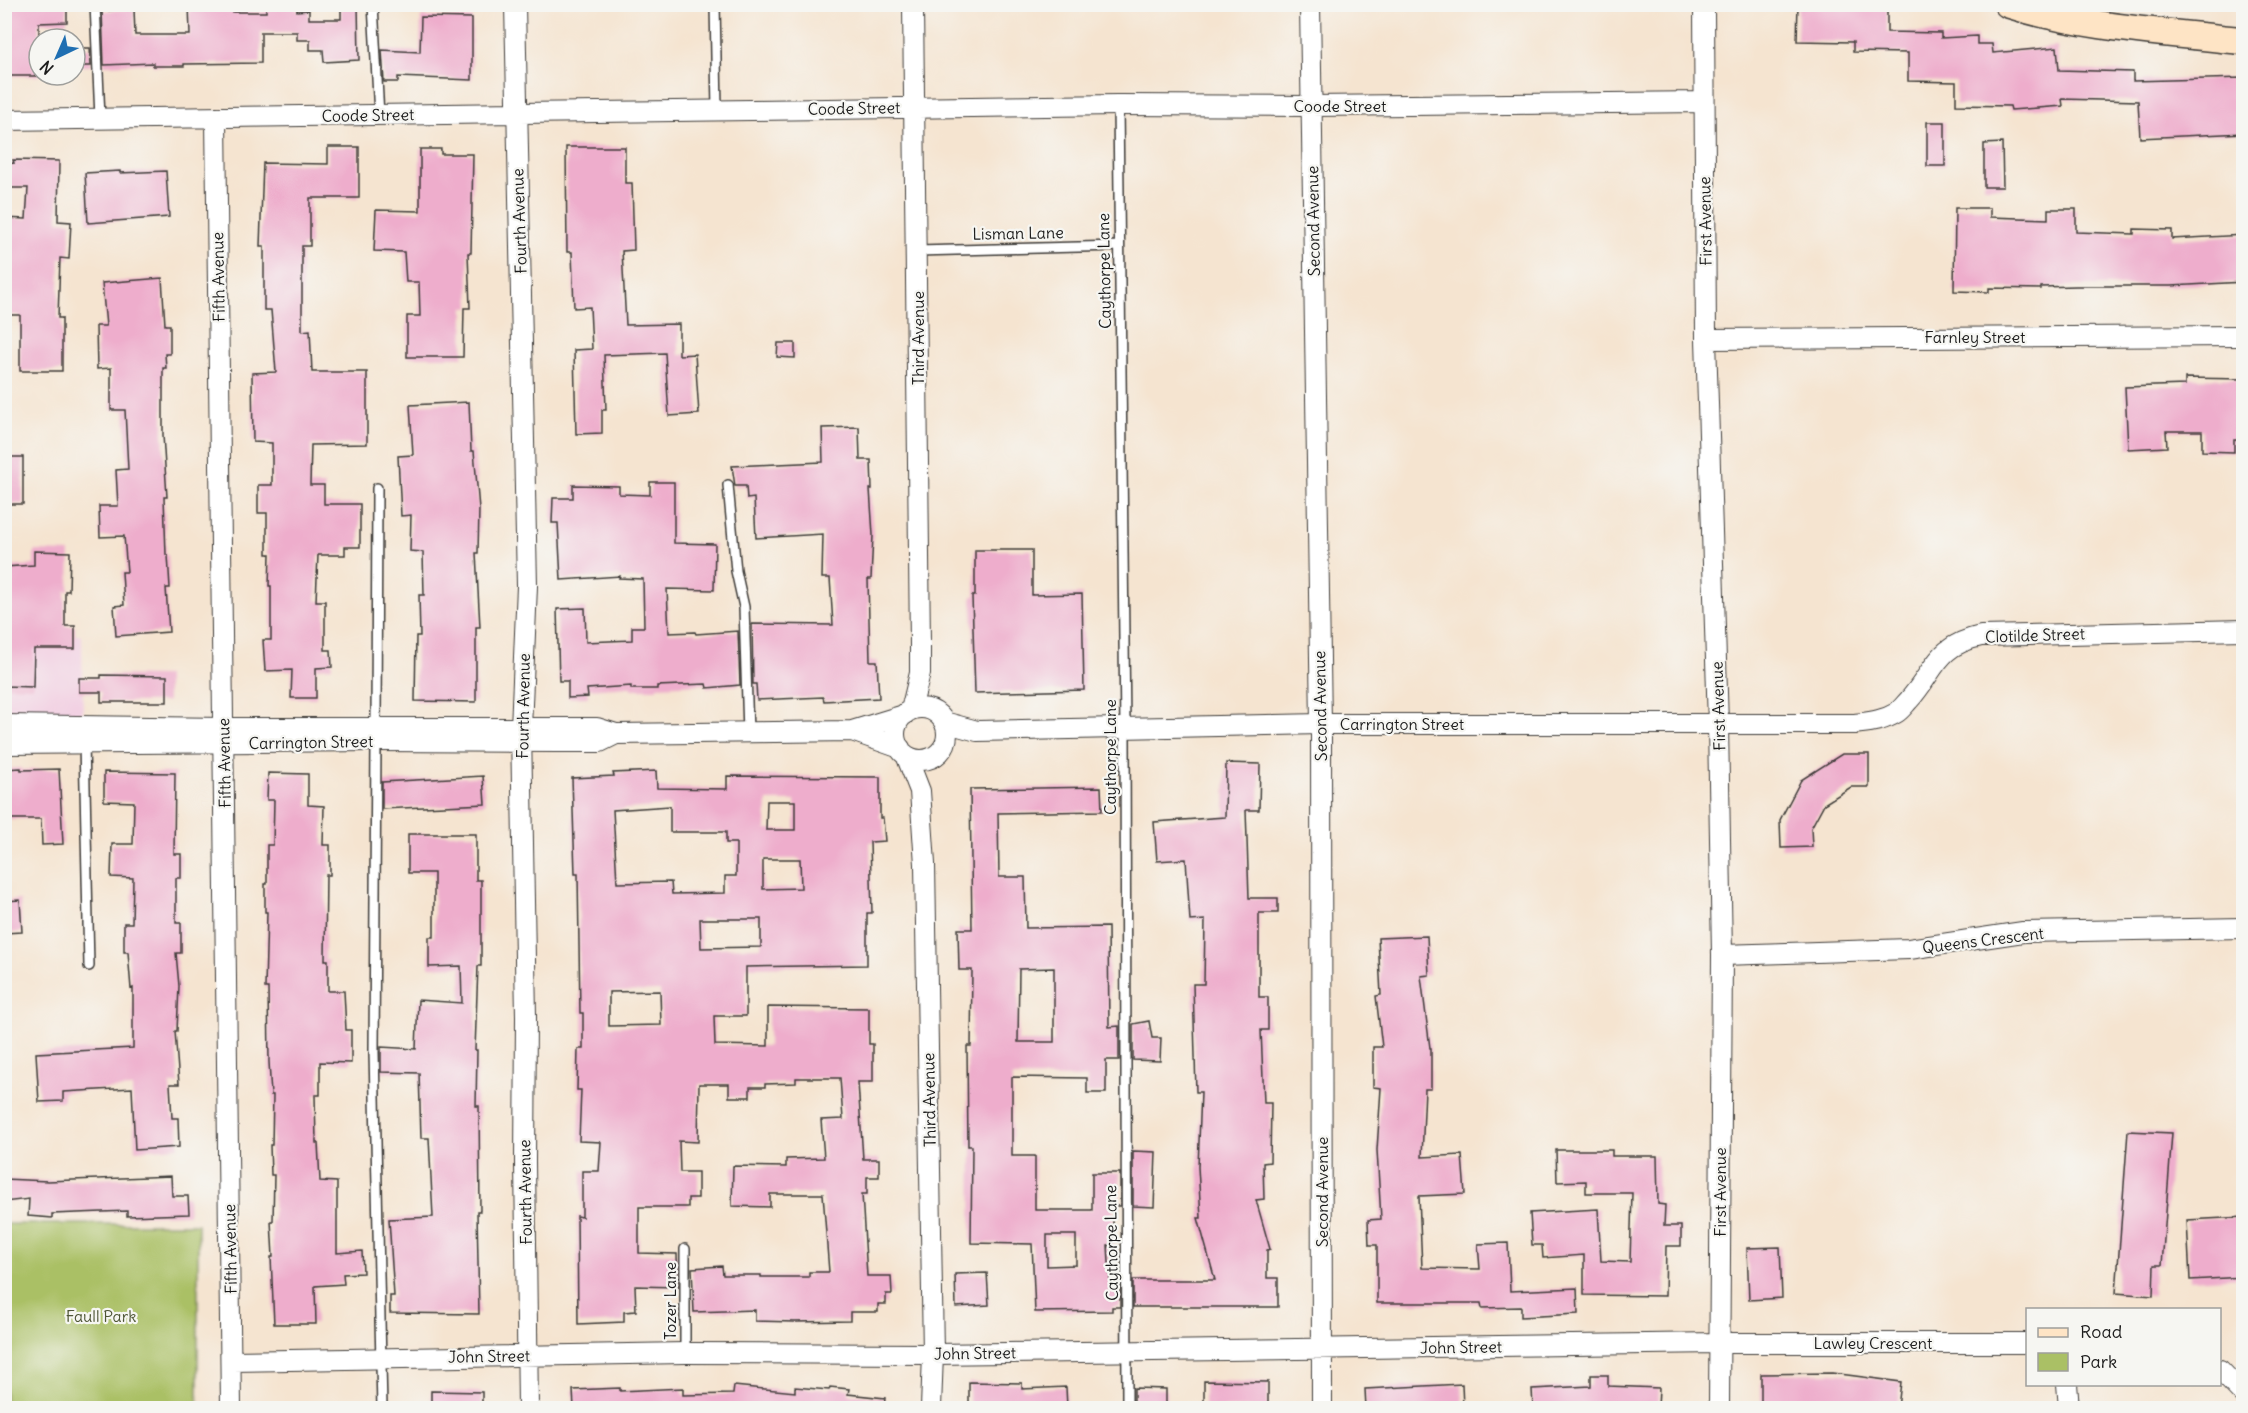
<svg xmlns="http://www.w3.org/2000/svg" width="2248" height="1413" font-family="Delius,sans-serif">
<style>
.built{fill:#f2cfe2}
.green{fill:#aac065;stroke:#636e40;stroke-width:1.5}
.building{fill:#eeadcc;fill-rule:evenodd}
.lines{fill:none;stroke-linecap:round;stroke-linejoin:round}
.lane-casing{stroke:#3d3a37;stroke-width:12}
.street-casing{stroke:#3d3a37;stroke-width:22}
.secondary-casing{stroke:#3d3a37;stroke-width:30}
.lane{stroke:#fff;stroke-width:9}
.street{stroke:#fff;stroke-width:20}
.secondary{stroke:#fee4c5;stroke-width:27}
.labels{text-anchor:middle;stroke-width:4.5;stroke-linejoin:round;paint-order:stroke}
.street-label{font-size:16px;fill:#1c1c1c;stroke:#f6f6f2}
.park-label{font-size:16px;fill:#4e5536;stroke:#f6f6f2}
</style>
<rect width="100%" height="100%" fill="#f6f6f2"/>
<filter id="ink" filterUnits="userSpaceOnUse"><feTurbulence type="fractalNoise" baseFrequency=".0167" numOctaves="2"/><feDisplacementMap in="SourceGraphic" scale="12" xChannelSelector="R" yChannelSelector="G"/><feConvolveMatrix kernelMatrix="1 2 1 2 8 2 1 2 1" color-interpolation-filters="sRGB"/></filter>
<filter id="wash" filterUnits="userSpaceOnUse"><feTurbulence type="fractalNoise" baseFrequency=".008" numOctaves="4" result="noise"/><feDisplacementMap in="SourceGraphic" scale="24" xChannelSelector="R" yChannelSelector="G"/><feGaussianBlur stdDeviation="1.35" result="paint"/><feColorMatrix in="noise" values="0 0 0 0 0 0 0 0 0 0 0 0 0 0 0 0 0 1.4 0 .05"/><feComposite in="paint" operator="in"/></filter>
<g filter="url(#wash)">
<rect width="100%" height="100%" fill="#f5e4d0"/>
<!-- built -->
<path class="built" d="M82 635 83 717H5L4 636Z"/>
<!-- green -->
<path class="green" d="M4 1224H198V1408H5Z"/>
<g id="blocks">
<!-- building -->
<path class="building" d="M4 4H67V22L39 23V76H4Z
M189 4H233V12H266V4H296L297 11 309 10V19H341V4H358L359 60 324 62 323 50H310V40H297V32H261V63L184 64V66H153V63L104 65 102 11 134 9 135 35H190Z
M1798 4H1887V32L1941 33V38L1977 36V44H1992L1993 53 2057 47 2059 70 2133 72V81L2244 78V133L2140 138 2138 101 2062 99 2063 106 2011 110 2010 106 1956 105V82L1908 81V53L1853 52V42L1797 41Z
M421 17 472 18V80L398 77V82H384L382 50 420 52Z
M75 48H90L91 66H75Z
M1927 122H1945V166H1927Z
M2002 143 2003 187H1984V144Z
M328 147H359V198H310V246H302V331L310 330 312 372H367V444L311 445 310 485H324V504H360V547H345V555H318L316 601H325V650H331L332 667 316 668V698H291L292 670 265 671 263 640H271V586H269L270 554H267V513H258V485H272V443L253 442 252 373 276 372 271 310H264V246H260L263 163 328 164Z
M566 147H625V183H632L634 250 622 251 626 325 679 324V355L695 354 699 414 669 416 665 353 604 355 606 410H602V433L576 434 574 350 592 349 590 307 574 308 572 252H567Z
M420 149H441V154H473L471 253H468L470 308H464L463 357H407V316H420L419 282H406L404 252 374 251 376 210 420 211Z
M13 160 59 161 58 221 71 222 69 259 60 258 58 318H62V371H20V315H4V218L26 219 28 188H4V164L14 163Z
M120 171V173L166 171 169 217 88 223 85 173Z
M1955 208H1990V217L2048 219V209H2076V232L2134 234V229L2172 230V239L2244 235V282L2171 286H2076L2041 287V289L1989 288V292L1954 291Z
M162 278 165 325H170V354H165L166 368H163V435L167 497H164L166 555H168L170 588H166L169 632 116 636 114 606 124 605 122 572H127L124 536 100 537 99 506H118L116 470 128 469 125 410H111V368L97 369 96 326H106L102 283Z
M778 343H795V358L777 357Z
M2185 378 2244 379V440H2234V452L2202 451V431H2166L2167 447 2128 449 2125 387 2185 385Z
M469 402 471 451H474L479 509 478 553H476L480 627H476V702L415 701 416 636H420L419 595H424L423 552 410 551 411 515 401 516 398 456 413 455 410 405Z
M859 427 860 460H871L872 489H870L873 535 871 579H868L870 661H877L879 698 824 701 823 697 757 700 756 684H753L752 624 833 625 830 578H822L823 534 756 538 754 498 747 499 746 486H735L732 466 823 462 822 428Z
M4 457H23V504H4Z
M650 482H674V543L715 544 714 590 667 589 669 633 695 632 696 634 738 631 740 685 707 688 706 684 657 686V689H631V686L587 689 588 697 568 698V681H559L557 609 585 608 586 642 632 640V627H644L643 579 619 578 620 576 561 580 558 523H552L553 498H573V485L619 486V494L650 495Z
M975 550H1032V595L1082 594 1084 690 975 693 972 596H975Z
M34 551 70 552 69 591H65V626H75V649H34L33 687 4 686V567L34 565Z
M101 675 167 676V702H101V692H79V678H101Z
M1842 754H1869V787H1851L1824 804 1811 828 1812 847 1781 848 1780 820 1801 780Z
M1226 763 1260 764 1259 810H1246L1249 898H1278V913H1259V997H1268V1030H1261L1264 1103H1271L1270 1162 1263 1163 1264 1199 1256 1200 1270 1249 1267 1250V1278H1278V1307H1133V1280H1215L1198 1218H1201L1198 1167 1201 1092H1196L1193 984H1204L1205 920 1190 921 1186 859 1157 861 1154 822 1225 817Z
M21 768V770L59 769 63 844 42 845 41 819H4V769Z
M656 771 657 788 727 789V776L880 777V818H883L885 841 870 842 872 913H867V965L746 967V1016H714L715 1045 768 1046V1007L869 1008V1044H873V1082H858L863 1159H879V1177H867V1194H862L867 1276H891L892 1294H886V1304H878V1312H850V1321L795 1322 755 1321V1310L694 1312 692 1268 722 1266 723 1275H761V1277H809V1272H829L823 1194H770V1207L732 1206 733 1166 786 1167V1159L824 1158 821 1120 843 1119 840 1078H796V1083L765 1084V1087H750V1097H729V1084H699L698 1142 679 1141 680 1172H698V1198H688V1207H639V1253L677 1254 678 1287 635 1286 636 1311 624 1312V1322L578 1324 577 1216 582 1217V1171H599L601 1142 579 1141 581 1090H577L578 1049H583V1013H580L578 874H575L572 778 614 776 613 773ZM767 801H795V830H766ZM670 806V832H726V843H736V876H725V893L672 894 671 882 617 883 613 810ZM763 859H800L801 888 763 889ZM700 919H761V947L701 948ZM660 991 661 1025 609 1026V992Z
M104 772 175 773 174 854H181V878H176V923H181V953H176L179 986 177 1031H175L179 1084H170L172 1118H178L179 1147 135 1150 132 1088 63 1092V1101L39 1102 36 1053 133 1048V988L131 989 128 952H124V923H132L133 878 111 877 112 844H133L134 802 104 801Z
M268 773 308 774V805L324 806 323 845H330V875H326L325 960H328V991H344L346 1030H351V1063L320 1062V1095H315L316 1143H318L320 1181 337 1182V1253L362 1251 363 1273 343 1274 344 1284 315 1286 316 1324H274L271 1257H273L271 1221H273L274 1175H271L270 1145H272L273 1095H271L269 1062 268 988H265L267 912H265V884H267V845H273L274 800H267Z
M483 776 485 804 382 809V782Z
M1101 787 1102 811 998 813 999 877H1025L1026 928 1108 927 1109 1027 1119 1026V1060H1106V1093H1087V1078L1012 1077V1156H1035V1210H1092V1173H1120V1206H1113V1245H1108L1110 1280H1120V1307H1112V1311L1035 1312 1032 1244 971 1243 972 1146H968L967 1046H971L972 970H959L958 929H972L970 789ZM1054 968V1042H1018L1019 969ZM1047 1235H1076V1265L1047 1266Z
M408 834H476V880H481V966H478L475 1050H477L476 1106H479L480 1211H477L479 1314 390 1313V1296H394L389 1219 433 1217 429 1138H421L419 1073 381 1072V1047L416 1049 418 1000 462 1003 461 966 429 967V937H434V873H408Z
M20 900 22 932 4 933V901Z
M1427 936 1429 975 1421 976 1430 1048H1431V1089H1425L1422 1157 1462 1155 1465 1194 1419 1196 1422 1268 1480 1269 1478 1244 1508 1243 1510 1291 1577 1288 1578 1314 1521 1317V1307L1482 1308 1481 1303H1377V1245H1369L1368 1220 1381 1219 1377 1150 1381 1088 1373 1087V1047H1382L1376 996 1381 995 1378 938Z
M1149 1021 1152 1038H1161L1160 1061 1133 1060V1024Z
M2128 1131 2172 1133 2162 1265H2154L2153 1296 2116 1293Z
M1556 1150H1612V1156H1657L1658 1204 1665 1205 1664 1226H1681V1246H1666L1665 1296 1584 1295V1255L1543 1258 1542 1245H1532L1530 1213 1598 1209 1601 1261 1630 1262 1632 1193H1586V1181L1557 1182Z
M1133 1151 1156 1152 1154 1207 1133 1206Z
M171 1176 172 1196H188L189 1214 127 1216V1211L52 1214V1218L28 1216 29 1199 4 1202V1179L48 1181Z
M2244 1217V1277L2190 1280 2187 1220Z
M1780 1247 1782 1298 1749 1300 1747 1248Z
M987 1273 989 1305 956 1307 955 1274Z
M1832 1373 1901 1382 1898 1408H1761V1374Z
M1591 1375H1608V1386L1659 1388 1658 1408H1533L1532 1389 1591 1386Z
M1204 1381 1268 1382V1408H1204Z
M969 1382 1022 1383V1389L1066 1387 1067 1408H969Z
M1462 1384 1463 1408H1366L1365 1389Z
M734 1386 795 1392V1387L829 1390 830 1387 849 1389 848 1394 885 1398 884 1408H574L573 1390 620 1388V1391L683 1388V1395L733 1394Z
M1134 1388 1166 1389V1408H1134Z
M431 1391 482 1392V1408H431Z"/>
</g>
</g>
<g filter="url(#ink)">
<use href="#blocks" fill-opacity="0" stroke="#3d3a37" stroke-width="1.5"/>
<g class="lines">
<defs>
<path id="lane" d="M95 4 100 118
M373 4 379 116
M715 4 717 110
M1118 105 1125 728 1127 1408
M917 251 1119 246
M728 485 736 571 744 607 748 733
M376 727 377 488
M376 741 374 1052 382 1408
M84 743 89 966
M685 1353V1249"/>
<path id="street" d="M515 4 527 586 521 728 526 1017 525 1161 528 1408
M1310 4 1321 724 1322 1408
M1704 4 1706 339 1718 724 1722 955 1719 1408
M216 117 231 1408
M4 120 1118 105 1311 106 1703 102
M1706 339 2244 336
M895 734a26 26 0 1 1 52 0a26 26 0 1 1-52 0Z
M911 710 920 673V646L913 4
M944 722 977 731 1321 724H1855C1870 722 1883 721 1896 713 1901 710 1905 704 1909 700 1936 670 1935 646 1981 636L2244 630
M4 725 224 728H597L616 734 852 731 904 715
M852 731 900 748
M4 744 376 741 561 742H600L616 734
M906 755 920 791 925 864 933 1354 931 1408
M1722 955 1909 949 2023 932 2244 928
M232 1361 685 1353 933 1354 1719 1343H2028
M2220 1370 2244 1395
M2067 1384 2069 1408"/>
<path id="secondary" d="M2008 4C2083 28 2165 32 2244 41"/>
</defs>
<!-- lane casing -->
<use href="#lane" class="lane-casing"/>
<!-- street casing -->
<use href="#street" class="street-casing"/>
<!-- secondary casing -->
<use href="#secondary" class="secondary-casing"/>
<!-- lane -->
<use href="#lane" class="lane"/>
<!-- street -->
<use href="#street" class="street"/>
<!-- secondary -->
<use href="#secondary" class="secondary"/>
</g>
</g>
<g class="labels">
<!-- street labels -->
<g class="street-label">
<text x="1340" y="112">Coode Street</text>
<text transform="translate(854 108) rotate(-1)" y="6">Coode Street</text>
<text transform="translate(368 115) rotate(-1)" y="6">Coode Street</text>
<text transform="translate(519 221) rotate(-92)" y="6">Fourth Avenue</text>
<text transform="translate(1313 221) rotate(-91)" y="6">Second Avenue</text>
<text transform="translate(1705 221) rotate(-91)" y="6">First Avenue</text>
<text transform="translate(1018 233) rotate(-1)" y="6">Lisman Lane</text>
<text transform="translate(1104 271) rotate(-91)" y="6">Caythorpe Lane</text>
<text transform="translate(218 277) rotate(-91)" y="6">Fifth Avenue</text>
<text x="1975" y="343">Farnley Street</text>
<text transform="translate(918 338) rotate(-90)" y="6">Third Avenue</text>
<text transform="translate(2035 635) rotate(-2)" y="6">Clotilde Street</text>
<text transform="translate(523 706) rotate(-89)" y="6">Fourth Avenue</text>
<text transform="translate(1320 706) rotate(-91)" y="6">Second Avenue</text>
<text transform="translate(1718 706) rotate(-92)" y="6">First Avenue</text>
<text x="1402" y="730">Carrington Street</text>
<text transform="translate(311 742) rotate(-1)" y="6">Carrington Street</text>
<text transform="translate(1110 757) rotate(-90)" y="6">Caythorpe Lane</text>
<text transform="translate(224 763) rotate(-91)" y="6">Fifth Avenue</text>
<text transform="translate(1983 940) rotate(-7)" y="6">Queens Crescent</text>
<text transform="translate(929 1100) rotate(-91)" y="6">Third Avenue</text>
<text transform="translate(525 1192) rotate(-91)" y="6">Fourth Avenue</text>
<text transform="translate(1322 1192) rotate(-90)" y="6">Second Avenue</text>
<text transform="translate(1720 1192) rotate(-90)" y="6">First Avenue</text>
<text transform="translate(1111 1243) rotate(-91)" y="6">Caythorpe Lane</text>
<text transform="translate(230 1249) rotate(-91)" y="6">Fifth Avenue</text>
<text transform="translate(670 1301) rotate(-90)" y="6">Tozer Lane</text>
<text x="1873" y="1349">Lawley Crescent</text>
<text transform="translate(1461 1347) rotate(-1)" y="6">John Street</text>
<text transform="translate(975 1353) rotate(-1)" y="6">John Street</text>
<text transform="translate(489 1356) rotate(-1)" y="6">John Street</text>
</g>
<!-- park labels -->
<g class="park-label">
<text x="101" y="1322">Faull Park</text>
</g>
</g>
<!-- margin -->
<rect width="2248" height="1413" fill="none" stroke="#f6f6f2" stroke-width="24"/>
<!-- legend -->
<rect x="2026" y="1308" width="195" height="78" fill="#f6f6f2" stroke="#9f9f9c" stroke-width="1.5"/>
<rect x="2038" y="1328" width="30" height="9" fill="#fee4c5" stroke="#9f9f9c" stroke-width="1.5"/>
<text x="2080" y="1338" font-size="18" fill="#1c1c1c">Road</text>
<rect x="2038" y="1353" width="30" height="18" fill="#aac065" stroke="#9f9f9c" stroke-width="1.5"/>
<text x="2080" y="1368" font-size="18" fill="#1c1c1c">Park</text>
<!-- north arrow -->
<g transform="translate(57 57) rotate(224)"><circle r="28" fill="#f6f6f2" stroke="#9f9f9c" stroke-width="1.5"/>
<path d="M0-4.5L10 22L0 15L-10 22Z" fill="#1f6fb2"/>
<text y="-9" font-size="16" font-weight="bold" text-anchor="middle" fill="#1c1c1c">N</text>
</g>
</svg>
